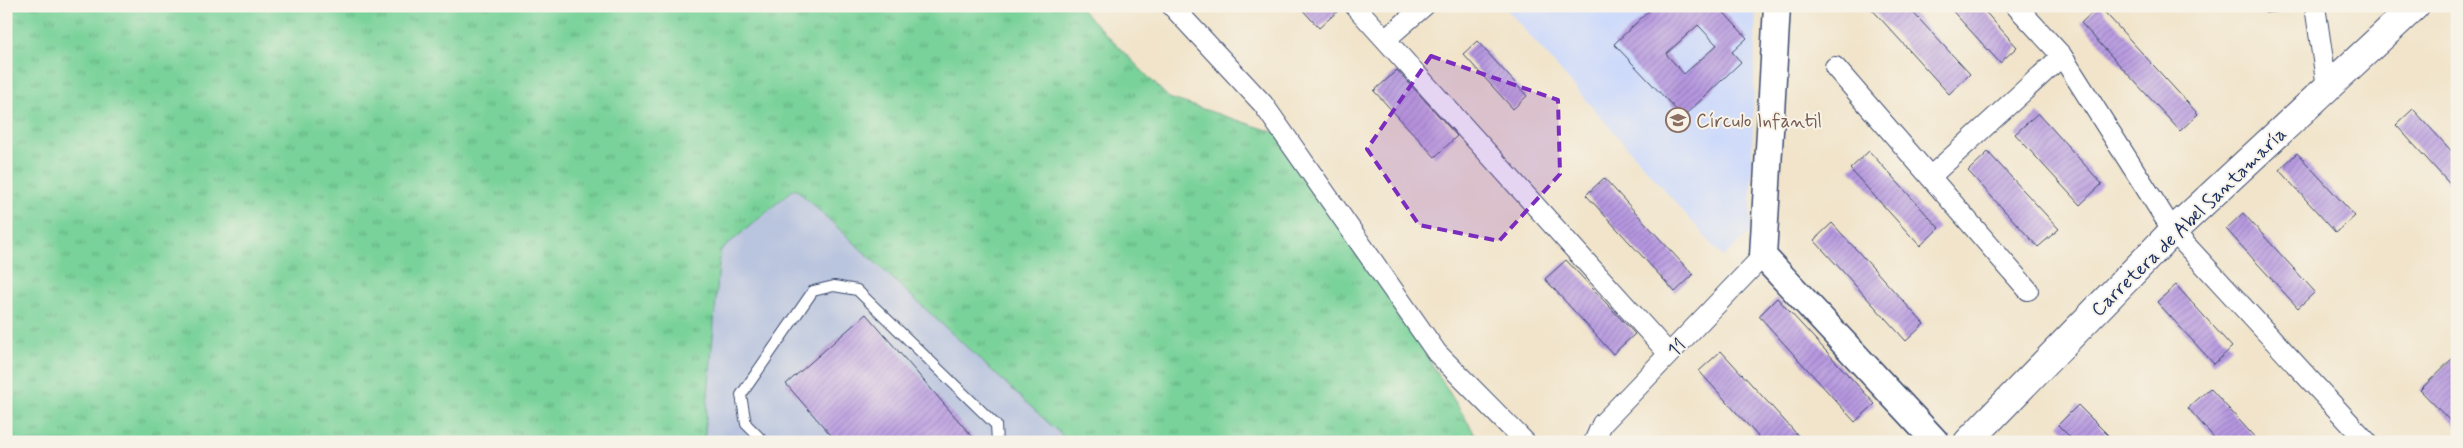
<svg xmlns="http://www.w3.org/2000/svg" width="2463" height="448" font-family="Mynerve,sans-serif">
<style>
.built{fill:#cedafa}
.industrial{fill:#b9c4de}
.grass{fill:url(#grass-tufts);stroke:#4a807c}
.building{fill:url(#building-hatch);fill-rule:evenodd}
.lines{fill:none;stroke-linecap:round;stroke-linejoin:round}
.service-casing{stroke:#3b4a6e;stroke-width:12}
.minor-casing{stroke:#3b4a6e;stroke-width:22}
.tertiary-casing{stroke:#3b4a6e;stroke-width:29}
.secondary-casing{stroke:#3b4a6e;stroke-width:30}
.service{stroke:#fff;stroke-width:10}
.minor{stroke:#fff;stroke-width:20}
.tertiary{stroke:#fff;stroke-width:26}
.secondary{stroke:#fff;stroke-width:28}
.marked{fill:#7b2cbf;fill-opacity:0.2;stroke:#7b2cbf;stroke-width:4;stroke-dasharray:10 6;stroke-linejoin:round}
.labels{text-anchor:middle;stroke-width:4;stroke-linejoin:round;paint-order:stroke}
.education-label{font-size:19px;fill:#785e54;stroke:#f7f3e8;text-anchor:start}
.street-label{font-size:19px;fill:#1b2f5e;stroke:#f7f3e8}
</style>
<defs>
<pattern id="grass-tufts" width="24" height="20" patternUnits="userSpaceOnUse" patternTransform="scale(1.25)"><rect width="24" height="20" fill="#78d299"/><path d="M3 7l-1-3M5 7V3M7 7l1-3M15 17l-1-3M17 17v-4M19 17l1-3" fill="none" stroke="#62ab80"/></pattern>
<pattern id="building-hatch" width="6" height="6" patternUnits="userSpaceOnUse" patternTransform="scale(1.25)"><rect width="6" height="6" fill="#b697e0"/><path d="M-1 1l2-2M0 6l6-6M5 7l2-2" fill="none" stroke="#937cb9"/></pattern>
</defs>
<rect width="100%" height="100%" fill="#f7f3e8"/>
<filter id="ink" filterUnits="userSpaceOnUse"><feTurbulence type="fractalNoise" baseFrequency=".02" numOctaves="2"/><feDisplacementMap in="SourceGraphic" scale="10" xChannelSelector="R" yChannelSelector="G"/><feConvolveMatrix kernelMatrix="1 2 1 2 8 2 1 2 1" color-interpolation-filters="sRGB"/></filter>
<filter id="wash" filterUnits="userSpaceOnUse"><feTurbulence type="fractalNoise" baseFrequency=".0096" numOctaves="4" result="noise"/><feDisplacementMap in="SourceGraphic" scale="20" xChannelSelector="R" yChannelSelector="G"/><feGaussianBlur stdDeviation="1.12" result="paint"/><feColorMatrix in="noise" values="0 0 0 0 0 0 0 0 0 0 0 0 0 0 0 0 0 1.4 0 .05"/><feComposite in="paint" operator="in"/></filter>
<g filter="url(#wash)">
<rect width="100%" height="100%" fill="#f1e4ca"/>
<!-- built -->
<path class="built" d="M1504 6H1756L1750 233 1723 257Z"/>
<!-- industrial -->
<path class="industrial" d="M795 188 1069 442H704L720 251Z"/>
<!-- grass -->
<path class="grass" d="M6 6H1078L1169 98 1292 138 1480 442H1069L795 188 720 251 704 442H6Z"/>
<g id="blocks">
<!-- building -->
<path class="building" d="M1299 6H1336L1339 10 1319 28Z
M1654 6H1718L1747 38 1732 52 1741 62 1683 117 1614 44ZM1698 25 1717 45 1684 74 1666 54Z
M1869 6H1907L1970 74 1949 94Z
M1948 6H1980L2017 47 2000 63Z
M2099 6 2198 114 2180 131 2081 23Z
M2264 6H2295V10L2265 13Z
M1477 41 1527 96 1513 109 1463 54Z
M1397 70 1457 136 1435 157 1374 91Z
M2413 109 2457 157V192L2396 125Z
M2038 113 2102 184 2080 205 2015 134Z
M1869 151 1939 228 1920 246 1850 169Z
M1988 152 2059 229 2038 247 1968 171Z
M2297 153 2355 216 2336 233 2279 170Z
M1604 178 1693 275 1675 292 1586 195Z
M2243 213 2315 292 2298 308 2226 229Z
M1832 223 1924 324 1906 341 1814 240Z
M1566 260 1635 334 1613 354 1545 279Z
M2176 285 2232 347 2214 364 2157 302Z
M1777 298 1875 404 1855 422 1759 316Z
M866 314 977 442H837L786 384Z
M1721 351 1804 442H1763L1699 371Z
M2457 354V428L2420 390Z
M2210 388 2259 442H2218L2188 408Z
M2078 405 2115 442H2075L2058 425Z"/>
</g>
</g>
<g filter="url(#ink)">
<use href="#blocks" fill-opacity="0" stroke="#3b4a6e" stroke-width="1"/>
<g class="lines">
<defs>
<path id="service" d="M764 442 746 424 741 395 813 291 834 286 857 290 996 425 997 442"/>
<path id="minor" d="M1172 6 1263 104 1437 353 1525 442
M1355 6 1669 354
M2016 6 2062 56 2173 231 2367 442
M2315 6 2327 87
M1386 39 1424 6
M1835 67 2028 290
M1930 177 2062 56
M1594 442 1602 424 1763 256"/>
<path id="tertiary" d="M1777 6 1763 256 1936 442"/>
<path id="secondary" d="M1968 442 2173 231 2415 6"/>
</defs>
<!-- service casing -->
<use href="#service" class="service-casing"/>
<!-- minor casing -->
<use href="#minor" class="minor-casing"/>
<!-- tertiary casing -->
<use href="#tertiary" class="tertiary-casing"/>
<!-- secondary casing -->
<use href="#secondary" class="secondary-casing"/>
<!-- service -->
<use href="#service" class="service"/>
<!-- minor -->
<use href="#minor" class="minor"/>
<!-- tertiary -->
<use href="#tertiary" class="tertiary"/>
<!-- secondary -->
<use href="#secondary" class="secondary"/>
</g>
</g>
<!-- marked area -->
<path class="marked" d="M1431 56 1558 100 1560 174 1499 241 1419 225 1367 149Z"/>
<!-- icons -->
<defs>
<symbol id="school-ring" viewBox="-11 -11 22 22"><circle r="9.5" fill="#f7f3e8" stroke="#8d6e63" stroke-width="1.5"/><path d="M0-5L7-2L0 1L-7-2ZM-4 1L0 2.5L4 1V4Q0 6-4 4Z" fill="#8d6e63"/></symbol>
</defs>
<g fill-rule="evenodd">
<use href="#school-ring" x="1664" y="106" width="28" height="28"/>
</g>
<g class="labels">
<!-- education labels -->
<g class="education-label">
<text x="1696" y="127">Círculo Infantil</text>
</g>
<!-- street labels -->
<g class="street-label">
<text transform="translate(2188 221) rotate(-44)" y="7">Carretera de Abel Santamaría</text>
<text transform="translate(1676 347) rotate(-46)" y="7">11</text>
</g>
</g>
<!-- margin -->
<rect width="2463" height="448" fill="none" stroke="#f7f3e8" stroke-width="25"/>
</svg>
